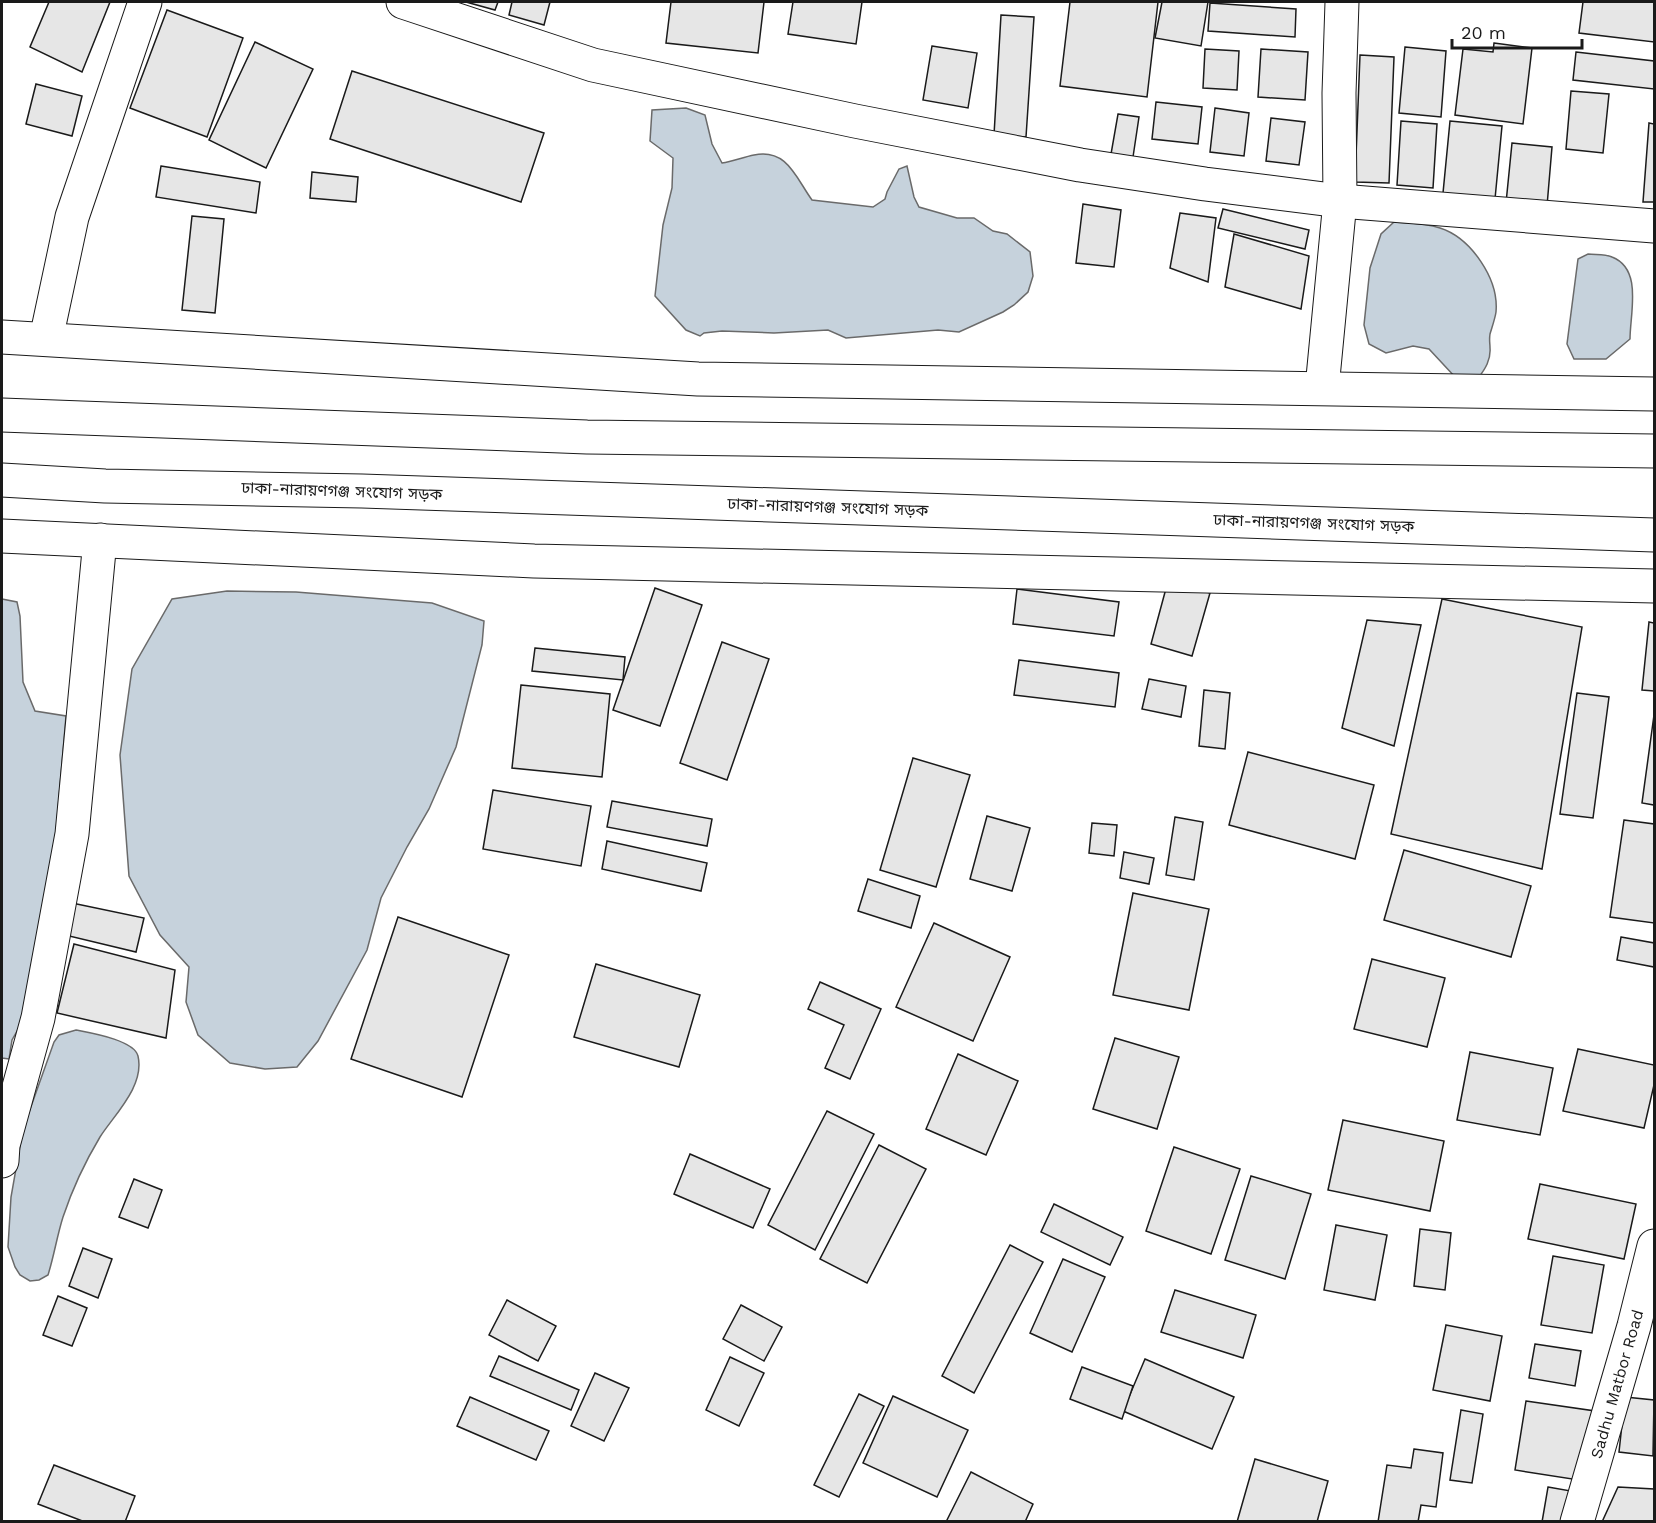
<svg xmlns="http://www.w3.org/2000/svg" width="1656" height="1523" font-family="'Work Sans','Noto Sans Bengali',sans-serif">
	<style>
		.water { fill: #c6d2dc; stroke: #6a6a6a; stroke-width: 1.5 }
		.building { fill: #e6e6e6; stroke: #1a1a1a; stroke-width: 1.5 }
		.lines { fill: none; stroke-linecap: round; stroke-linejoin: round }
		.minor-casing { stroke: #1a1a1a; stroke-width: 35 }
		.tertiary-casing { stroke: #1a1a1a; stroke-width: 35 }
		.primary-casing { stroke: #1a1a1a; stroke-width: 35 }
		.minor { stroke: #fff; stroke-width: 33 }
		.tertiary { stroke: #fff; stroke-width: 33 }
		.primary { stroke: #fff; stroke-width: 33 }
		.labels { text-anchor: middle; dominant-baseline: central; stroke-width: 4.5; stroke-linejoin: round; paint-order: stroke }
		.street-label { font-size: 16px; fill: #1a1a1a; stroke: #fff }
	</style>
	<rect width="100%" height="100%" fill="#fff"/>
	<!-- water -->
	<g class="water">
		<path d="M686,108L705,115L712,144L722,163C733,161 744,157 754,155C787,148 796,178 812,200L873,207L885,199L887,192L899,169L907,166L914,197L919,207L957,218H974L993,231L1007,234L1030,252L1033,276L1028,292L1014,305L1003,312L959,332L938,330L846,338L828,330L774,333L722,331L704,333L700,336L686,330L655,296L663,225L672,188L673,158L650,141L652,110Z"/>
		<path d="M1394,222C1409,223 1425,223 1440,228C1471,238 1499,279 1496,312C1495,319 1492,327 1490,334C1489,340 1490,343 1490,348C1491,360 1485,369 1479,377L1456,378L1429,349L1413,346L1386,353L1369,344L1364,325L1370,268L1381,234Z"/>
		<path d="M1588,254C1596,255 1605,254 1612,257C1643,269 1630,313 1630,339L1606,359H1574L1567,344L1578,259Z"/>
		<path d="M227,591L296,592L432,603L484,621L482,645L456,747L429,809L407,847L381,898L367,950L318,1041L297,1067L265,1069L230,1063L198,1035L186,1002L189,967L160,935L129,876L120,755L132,669L172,599Z"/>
		<path d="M2,599L17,602L20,616L23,682L35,711L66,716L56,833L27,1014L12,1040L9,1059L2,1058Z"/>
		<path d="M76,1030C91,1033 134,1040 138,1056C145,1086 114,1115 100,1137C85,1162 72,1190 63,1217C57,1236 54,1256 48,1275L39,1280L30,1281L20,1275L15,1267L8,1247L11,1197L23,1129L54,1042L59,1035Z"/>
	</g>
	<!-- building -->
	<g class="building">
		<path d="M49,2H110L82,72L30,47Z"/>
		<path d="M466,2H498L495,10Z"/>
		<path d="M512,2H550L544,25L509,15Z"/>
		<path d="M671,2H764L758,53L666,43Z"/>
		<path d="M793,2H862L856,44L788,34Z"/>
		<path d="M1070,2H1158L1147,97L1060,86Z"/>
		<path d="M1162,2H1208L1201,46L1155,38Z"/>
		<path d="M1583,2H1654V42L1579,33Z"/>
		<path d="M1210,3L1296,9L1295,37L1208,31Z"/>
		<path d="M167,10L243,38L207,137L130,108Z"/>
		<path d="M1001,15L1034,17L1026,137L994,135Z"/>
		<path d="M255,42L313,69L266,168L209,140Z"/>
		<path d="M1494,43L1532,48L1523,124L1455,115L1463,49L1493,52Z"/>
		<path d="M932,46L977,53L968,108L923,100Z"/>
		<path d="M1405,47L1446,51L1441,117L1399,113Z"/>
		<path d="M1205,49L1239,51L1237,90L1203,88Z"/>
		<path d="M1261,49L1308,52L1305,100L1258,97Z"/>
		<path d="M1576,52L1654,61V89L1573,80Z"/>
		<path d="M1360,55L1394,57L1389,183L1355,182Z"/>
		<path d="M352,71L544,133L521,202L330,139Z"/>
		<path d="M36,84L82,96L72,136L26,124Z"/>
		<path d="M1571,91L1609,94L1603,153L1566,149Z"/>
		<path d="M1156,102L1202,107L1198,144L1152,139Z"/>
		<path d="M1215,108L1249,113L1244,156L1210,152Z"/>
		<path d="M1118,114L1139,117L1133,157L1111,154Z"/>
		<path d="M1271,118L1305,122L1299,165L1266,161Z"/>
		<path d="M1401,121L1437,124L1433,188L1397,185Z"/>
		<path d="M1450,121L1502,126L1495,199L1443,193Z"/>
		<path d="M1649,123L1654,124V202H1643Z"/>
		<path d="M1512,143L1552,147L1547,206L1506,203Z"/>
		<path d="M161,166L260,182L256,213L156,197Z"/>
		<path d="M312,172L358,177L356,202L310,198Z"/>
		<path d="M1083,204L1121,210L1114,267L1076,263Z"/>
		<path d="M1223,209L1309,230L1305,249L1218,228Z"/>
		<path d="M1180,213L1216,218L1208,282L1170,268Z"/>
		<path d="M192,216L224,219L215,313L182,310Z"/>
		<path d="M1234,234L1309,256L1301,309L1225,287Z"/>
		<path d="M1168,581L1210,593L1192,656L1151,644Z"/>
		<path d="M655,588L702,605L660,726L613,710Z"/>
		<path d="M1017,589L1119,602L1114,636L1013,624Z"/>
		<path d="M1442,599L1582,627L1542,869L1391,834Z"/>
		<path d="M1367,620L1421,625L1394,746L1342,728Z"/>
		<path d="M1649,622L1654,623V691L1642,690Z"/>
		<path d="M722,642L769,659L727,780L680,763Z"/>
		<path d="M535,648L625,657L623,680L532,671Z"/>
		<path d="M1019,660L1119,673L1115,707L1014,695Z"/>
		<path d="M1149,679L1186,686L1181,717L1142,709Z"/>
		<path d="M521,685L610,694L602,777L512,768Z"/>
		<path d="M1204,690L1230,693L1225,749L1199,746Z"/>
		<path d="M1577,693L1609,697L1593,818L1560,814Z"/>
		<path d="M1654,715V805L1642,803Z"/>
		<path d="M1248,752L1374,785L1355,859L1229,825Z"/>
		<path d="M913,758L970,775L936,887L880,870Z"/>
		<path d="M493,790L591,806L581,866L483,849Z"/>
		<path d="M612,801L712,819L707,846L607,827Z"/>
		<path d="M987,816L1030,828L1012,891L970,879Z"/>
		<path d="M1175,817L1203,822L1194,880L1166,875Z"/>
		<path d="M1624,820L1654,824V923L1610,917Z"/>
		<path d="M1092,823L1117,825L1114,856L1089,853Z"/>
		<path d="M607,841L707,863L701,891L602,869Z"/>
		<path d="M1404,850L1531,886L1511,957L1384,920Z"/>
		<path d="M1124,852L1154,858L1149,884L1120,878Z"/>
		<path d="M868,879L920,896L911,928L858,911Z"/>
		<path d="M1133,893L1209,909L1189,1010L1113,995Z"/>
		<path d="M72,903L144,918L136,952L65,935Z"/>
		<path d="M398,917L509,955L462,1097L351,1059Z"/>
		<path d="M934,923L1010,957L973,1041L896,1007Z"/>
		<path d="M1621,937L1654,943V967L1617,960Z"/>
		<path d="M74,944L175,970L166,1038L57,1013Z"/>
		<path d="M1372,959L1445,978L1427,1047L1354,1029Z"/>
		<path d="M596,964L700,995L679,1067L574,1037Z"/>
		<path d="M820,982L881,1009L850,1079L825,1068L844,1025L808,1009Z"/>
		<path d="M1115,1038L1179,1057L1157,1129L1093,1109Z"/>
		<path d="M1578,1049L1654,1065V1085L1644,1128L1563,1111Z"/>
		<path d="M1470,1052L1553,1068L1540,1135L1457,1120Z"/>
		<path d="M958,1054L1018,1081L986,1155L926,1129Z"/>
		<path d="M827,1111L874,1134L815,1250L768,1225Z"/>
		<path d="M1343,1120L1444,1141L1430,1211L1328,1190Z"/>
		<path d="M879,1145L926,1169L867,1283L820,1259Z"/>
		<path d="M1174,1147L1240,1169L1211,1254L1146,1231Z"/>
		<path d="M690,1154L770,1189L753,1228L674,1194Z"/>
		<path d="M1251,1176L1311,1194L1285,1279L1225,1260Z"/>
		<path d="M134,1179L162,1190L148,1228L119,1217Z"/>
		<path d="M1540,1184L1636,1204L1624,1259L1528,1239Z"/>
		<path d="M1054,1204L1123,1237L1110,1265L1041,1232Z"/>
		<path d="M1336,1225L1387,1235L1375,1300L1324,1290Z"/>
		<path d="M1420,1229L1451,1233L1445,1290L1414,1286Z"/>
		<path d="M1010,1245L1043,1262L974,1393L942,1376Z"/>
		<path d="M83,1248L112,1259L98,1298L69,1286Z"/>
		<path d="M1553,1256L1604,1265L1592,1333L1541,1325Z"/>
		<path d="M1063,1259L1105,1277L1072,1352L1030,1333Z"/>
		<path d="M1175,1290L1256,1315L1243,1358L1161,1332Z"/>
		<path d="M58,1296L87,1308L72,1346L43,1335Z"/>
		<path d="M507,1300L556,1326L538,1361L489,1335Z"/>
		<path d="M741,1305L782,1327L764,1361L723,1339Z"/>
		<path d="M1446,1325L1502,1336L1490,1401L1433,1390Z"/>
		<path d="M1535,1344L1581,1351L1575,1386L1529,1378Z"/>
		<path d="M499,1356L579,1390L571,1410L490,1376Z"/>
		<path d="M730,1357L764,1373L739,1426L706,1410Z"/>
		<path d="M1145,1359L1234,1397L1212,1449L1123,1411Z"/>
		<path d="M1082,1367L1133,1386L1122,1419L1070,1399Z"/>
		<path d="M595,1373L629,1388L604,1441L571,1426Z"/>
		<path d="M859,1394L884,1406L839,1497L814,1485Z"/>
		<path d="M893,1396L968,1430L937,1497L863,1463Z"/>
		<path d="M470,1397L549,1431L536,1460L457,1426Z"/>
		<path d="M1625,1397L1654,1400L1653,1456L1619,1452Z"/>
		<path d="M1526,1401L1595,1411L1585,1481L1515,1470Z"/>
		<path d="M1461,1410L1483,1414L1472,1483L1450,1480Z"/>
		<path d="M1414,1449L1443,1453L1436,1507L1421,1505L1418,1522H1378L1387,1465L1411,1468Z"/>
		<path d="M1255,1459L1328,1481L1317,1522H1237Z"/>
		<path d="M54,1465L135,1496L125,1522H85L38,1504Z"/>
		<path d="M971,1472L1033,1504L1025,1522H946Z"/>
		<path d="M1548,1487L1571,1491L1565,1522H1542Z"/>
		<path d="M1618,1487L1654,1489V1522H1602Z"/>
	</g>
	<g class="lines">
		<!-- minor casing -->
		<g class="minor-casing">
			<g id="minor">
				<path d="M403,2L593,65L855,121L1080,165L1205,184L1340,201L1654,226"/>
				<path d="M46,339L72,217L145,2"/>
				<path d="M1322,388L1340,201L1339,93L1342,2"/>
				<path d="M2,1161L3,1145L38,1018L72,834L100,540"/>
				<path d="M1577,1522L1634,1326L1654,1246"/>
			</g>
		</g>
		<!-- tertiary casing -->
		<g class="tertiary-casing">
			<g id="tertiary">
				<path d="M2,337L698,379L1654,394"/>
				<path d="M2,536L534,561L1654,586"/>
			</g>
		</g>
		<!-- primary casing -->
		<g class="primary-casing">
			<g id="primary">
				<path d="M2,415L587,437L1654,451"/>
				<path d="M2,480L105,486L362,491L1654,535"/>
			</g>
		</g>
		<!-- minor -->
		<use href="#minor" class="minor"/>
		<!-- tertiary -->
		<use href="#tertiary" class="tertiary"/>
		<!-- primary -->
		<use href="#primary" class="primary"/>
	</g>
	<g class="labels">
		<!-- street labels -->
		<g class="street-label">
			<text transform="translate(342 491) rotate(2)">ঢাকা-নারায়ণগঞ্জ সংযোগ সড়ক</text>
			<text transform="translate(828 507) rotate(2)">ঢাকা-নারায়ণগঞ্জ সংযোগ সড়ক</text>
			<text transform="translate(1314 523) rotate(2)">ঢাকা-নারায়ণগঞ্জ সংযোগ সড়ক</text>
			<text transform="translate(1617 1384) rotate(-74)">Sadhu Matbor Road</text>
		</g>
	</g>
	<!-- border -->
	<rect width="1656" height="1523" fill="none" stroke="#1a1a1a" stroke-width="6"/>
	<!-- scale -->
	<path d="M1452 39v9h130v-9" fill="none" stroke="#1a1a1a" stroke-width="3"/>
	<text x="1461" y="39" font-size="18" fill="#1a1a1a" stroke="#ffffff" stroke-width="4.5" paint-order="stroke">20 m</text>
</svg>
